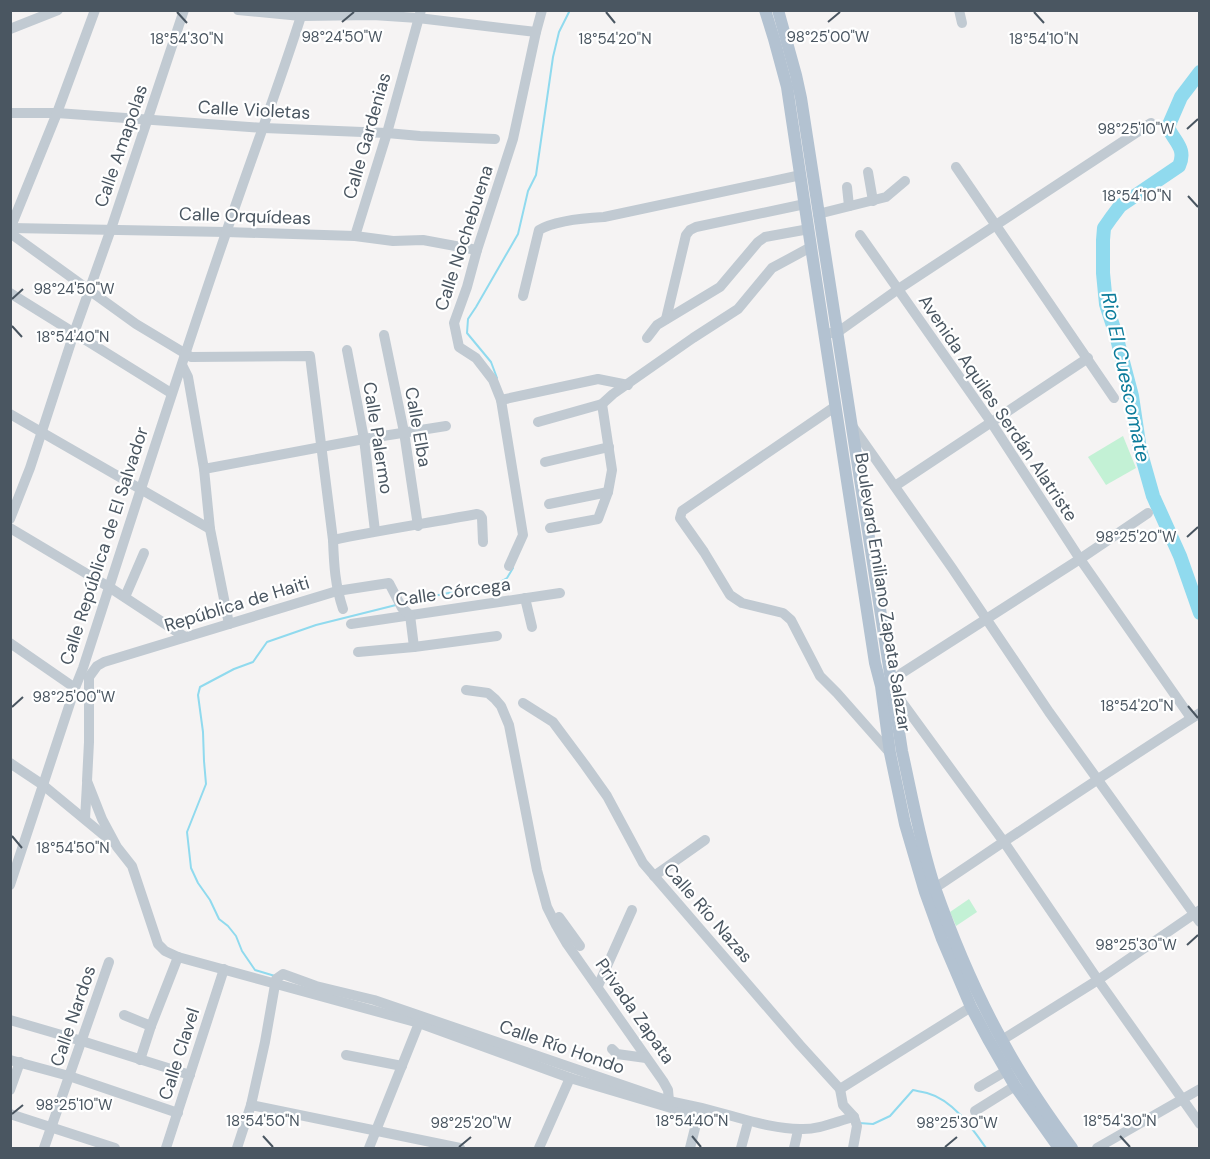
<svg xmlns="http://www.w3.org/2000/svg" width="1210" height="1159" font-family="'DM Sans',sans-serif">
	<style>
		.green { fill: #c3f1d5 }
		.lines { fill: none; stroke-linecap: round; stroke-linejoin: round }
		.stream { stroke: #90daee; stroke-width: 2 }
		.river { stroke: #90daee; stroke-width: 14 }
		.minor { stroke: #c1cad2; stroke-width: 10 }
		.major { stroke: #b3c2d1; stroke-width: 12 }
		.ticks { fill: none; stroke: #4a5661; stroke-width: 2 }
		.labels { text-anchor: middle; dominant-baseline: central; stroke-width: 4.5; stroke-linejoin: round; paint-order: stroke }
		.street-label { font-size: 18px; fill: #4a5661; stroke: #fff }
		.water-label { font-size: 20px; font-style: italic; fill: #0c7c9b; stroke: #fff }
		.ticks-label { font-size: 15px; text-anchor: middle; fill: #4a5661; stroke: #fff; stroke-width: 4.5; stroke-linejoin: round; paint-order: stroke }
	</style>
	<rect width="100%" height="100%" fill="#f5f3f3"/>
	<!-- green -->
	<g class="green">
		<path d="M1123,436L1136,468L1106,485L1088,457Z"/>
		<path d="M969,899L977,912L956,926L950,912Z"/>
	</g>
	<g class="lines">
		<!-- stream -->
		<g class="stream">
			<path d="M497,378L491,362L467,333L468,319L476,307L518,234L528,191L536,175L553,57L559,32L570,10"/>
			<path d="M404,602L498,583L507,578L513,568"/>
			<path d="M275,976L255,970L242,951L236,936L228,926L219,919L210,900L198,883L191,868L187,832L206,784L204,761L203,732L198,695L200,687L234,669L253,662L267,642L316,625L396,605"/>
			<path d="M859,1123L873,1124L890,1116L913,1090C917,1091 922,1092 927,1093C953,1100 972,1128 986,1148"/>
		</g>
		<!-- river -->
		<path class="river" d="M1200,72L1181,97L1168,127C1174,142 1187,148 1179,166L1120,206L1111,218L1104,228L1103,240V273L1106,304L1116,335L1132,396L1140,450L1153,496L1180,556L1200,613"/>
		<!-- minor -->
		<g class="minor">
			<path d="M238,10L301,16L373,15L418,18L536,32"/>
			<path d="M959,10L962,23"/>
			<path d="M10,29L58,10"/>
			<path d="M10,113H57L264,128L387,133L420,136L495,139"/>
			<path d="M956,167L1114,398"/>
			<path d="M868,172L873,201"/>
			<path d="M847,187L849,206"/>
			<path d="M818,214L886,197L905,181"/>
			<path d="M11,228L226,232L355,236L393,241L423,240L477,250"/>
			<path d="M10,229L57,113L95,10"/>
			<path d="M10,233L136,324L191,357L310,356L333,540C334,565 335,585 343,609"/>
			<path d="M860,235L991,422L1080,559L1191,718"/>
			<path d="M355,236L387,133L421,10"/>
			<path d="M10,293L171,393"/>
			<path d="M523,296L539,230C556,220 585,218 604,217L801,175"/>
			<path d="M666,319L686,235L690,230L696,227L805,204"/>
			<path d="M825,334L838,332L897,290L1151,123"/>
			<path d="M384,335L404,432L418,526"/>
			<path d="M647,338L657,325L720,287L758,242L765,237L809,229"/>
			<path d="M347,350L364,439L375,531"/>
			<path d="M182,365L188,377L204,469L210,529L229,624"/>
			<path d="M501,400L598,379L628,385"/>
			<path d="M836,406L682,511L680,518L704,552L730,595L742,603L783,613L791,620L820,676L837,693L890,753"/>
			<path d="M10,414L210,529"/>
			<path d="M538,422L602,404L613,394L693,338L738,309L772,268L811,247"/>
			<path d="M853,427L952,568L1049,712L1200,922"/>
			<path d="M545,462L609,447"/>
			<path d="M204,469L364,439L446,426"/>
			<path d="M895,486L1088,358"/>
			<path d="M549,504L608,492"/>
			<path d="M10,519L30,468L74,333L111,229L184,10"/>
			<path d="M10,528L109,587L185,637"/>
			<path d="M550,528L598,519L608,492L612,470L602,404"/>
			<path d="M333,540C381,530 429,523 477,514L480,515L482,518L483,542"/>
			<path d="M509,566L523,535L501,400L493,380L476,358L459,347L454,323L467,287L477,250L513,139L536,32L542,10"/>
			<path d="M125,597L144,553"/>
			<path d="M525,598L532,627"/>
			<path d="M351,624L560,593"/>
			<path d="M10,643L75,688"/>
			<path d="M414,647L410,615L402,608L389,583L337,591L104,662L97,666L89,677V742L87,781L102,819L117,847L132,866L158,944L165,951L178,957L419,1023L570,1078L698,1116L690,1148"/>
			<path d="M358,652L414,647L497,636"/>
			<path d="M466,690L488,693L495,699L501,706L509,725L537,870L547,907L556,925L567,944L663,1081L668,1090L669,1101"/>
			<path d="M893,690L1004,842L1098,980L1200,1124"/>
			<path d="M893,690L897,678L902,673L1080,559L1148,513"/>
			<path d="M523,703L553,722L585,765L607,796L643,863L800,1045L840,1089L843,1105L854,1117L857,1126L853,1148"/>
			<path d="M10,763L43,785L112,842"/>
			<path d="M85,819L87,784"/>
			<path d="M654,876L705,840"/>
			<path d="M10,885L75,688L83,668C130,523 176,378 226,233C251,159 279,86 303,10"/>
			<path d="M935,888C1023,829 1110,770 1200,713"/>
			<path d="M559,917L580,946"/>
			<path d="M598,986L632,910"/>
			<path d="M124,1015L151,1026"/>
			<path d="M10,1020L82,1041L190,1075"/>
			<path d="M1002,1040L1098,980L1200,910"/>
			<path d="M612,1049L617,1054L646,1058"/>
			<path d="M346,1055L402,1066"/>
			<path d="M10,1060L69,1076L178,1113"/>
			<path d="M140,1060L151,1026L178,957"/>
			<path d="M979,1087L1006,1071"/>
			<path d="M840,1089L971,1007"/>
			<path d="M10,1090L20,1062"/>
			<path d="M251,1105L460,1148"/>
			<path d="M975,1111L1015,1086"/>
			<path d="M10,1114L115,1148"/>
			<path d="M44,1148L109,962"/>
			<path d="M166,1148L224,969"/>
			<path d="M237,1148L251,1105L265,1042L276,979L283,974L316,986L374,1000L669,1101C690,1105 711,1110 732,1116C754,1122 777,1129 800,1129C819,1130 837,1121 854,1117"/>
			<path d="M369,1148L419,1023"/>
			<path d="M539,1148L570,1078"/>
			<path d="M741,1148L747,1126"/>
			<path d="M794,1148L797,1135"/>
			<path d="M1097,1148L1200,1089"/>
		</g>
		<!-- major -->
		<g class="major">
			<path d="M765,10L774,39L787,87L811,247L875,663L881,686L890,753L905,824L925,892L942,939L971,1007L988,1039L1015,1086L1059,1148"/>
			<path d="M778,10L796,75L801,98L902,751C912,796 920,843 935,888C953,939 976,994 1003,1042C1023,1079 1047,1114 1072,1148"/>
		</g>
	</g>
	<!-- ticks -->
	<path class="ticks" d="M177,12L187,23M606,12L615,23M1034,12L1044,23M342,22L354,12M828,22L840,12M1187,129L1198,119M1188,196L1198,207M12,299L23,289M12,326L22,337M1187,537L1198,527M1188,706L1198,718M12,707L23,697M12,836L22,848M1187,945L1198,935M12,1114L23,1105M263,1136L273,1147M692,1136L701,1147M1120,1136L1130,1147M459,1147L471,1137M945,1147L957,1137"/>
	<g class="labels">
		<!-- street labels -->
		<g class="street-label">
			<text transform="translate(254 110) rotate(3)">Calle Violetas</text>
			<text transform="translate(367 136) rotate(-74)">Calle Gardenias</text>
			<text transform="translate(121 146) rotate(-71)">Calle Amapolas</text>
			<text transform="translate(245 216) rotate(2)">Calle Orquídeas</text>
			<text transform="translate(464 238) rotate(-72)">Calle Nochebuena</text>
			<text transform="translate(998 408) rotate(56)">Avenida Aquiles Serdán Alatriste</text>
			<text transform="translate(418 427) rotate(80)">Calle Elba</text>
			<text transform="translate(378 438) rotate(81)">Calle Palermo</text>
			<text transform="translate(104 546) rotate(-72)">Calle República de El Salvador</text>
			<text transform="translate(453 592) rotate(-8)">Calle Córcega</text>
			<text transform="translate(883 592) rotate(81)">Boulevard Emiliano Zapata Salazar</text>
			<text transform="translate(237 604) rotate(-17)">República de Haiti</text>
			<text transform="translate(708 913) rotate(49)">Calle Río Nazas</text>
			<text transform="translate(635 1011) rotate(55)">Privada Zapata</text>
			<text transform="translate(73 1016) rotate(-71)">Calle Nardos</text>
			<text transform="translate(562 1047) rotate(19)">Calle Río Hondo</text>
			<text transform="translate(179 1054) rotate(-72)">Calle Clavel</text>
		</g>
		<!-- water labels -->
		<g class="water-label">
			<text transform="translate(1126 377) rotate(78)">Rio El Cuescomate</text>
		</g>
	</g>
	<g class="ticks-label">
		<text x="342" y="42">98°24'50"W</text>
		<text x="828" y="42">98°25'00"W</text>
		<text x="187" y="44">18°54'30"N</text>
		<text x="615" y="44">18°54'20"N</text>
		<text x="1044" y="44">18°54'10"N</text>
		<text x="1136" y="134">98°25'10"W</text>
		<text x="1137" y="201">18°54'10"N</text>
		<text x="74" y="294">98°24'50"W</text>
		<text x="73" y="342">18°54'40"N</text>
		<text x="1136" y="542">98°25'20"W</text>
		<text x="74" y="702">98°25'00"W</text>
		<text x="1137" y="711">18°54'20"N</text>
		<text x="73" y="853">18°54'50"N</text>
		<text x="1136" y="950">98°25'30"W</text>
		<text x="74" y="1110">98°25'10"W</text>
		<text x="263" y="1126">18°54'50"N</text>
		<text x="692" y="1126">18°54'40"N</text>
		<text x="1120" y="1126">18°54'30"N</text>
		<text x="471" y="1128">98°25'20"W</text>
		<text x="957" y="1128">98°25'30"W</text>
	</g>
	<!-- border -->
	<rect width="1210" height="1159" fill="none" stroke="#4a5661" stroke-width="24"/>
</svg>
